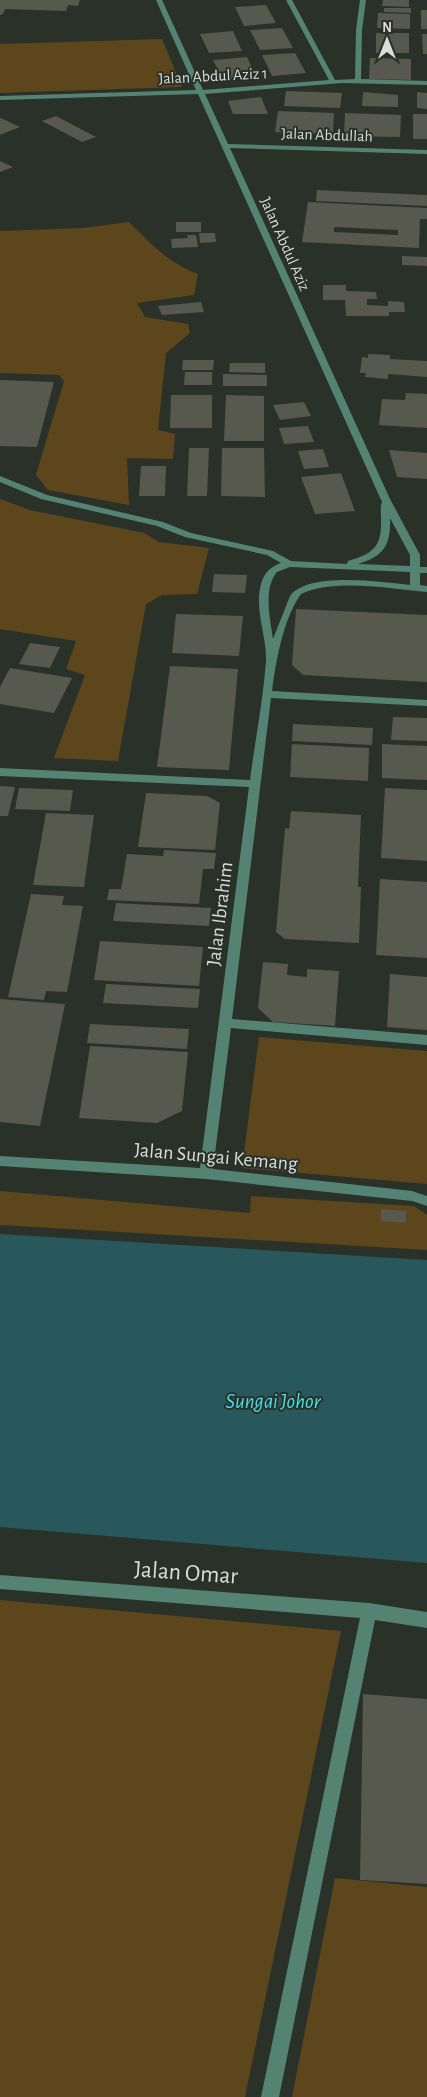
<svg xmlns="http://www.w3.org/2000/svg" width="427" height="2097" font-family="'Alegreya Sans',sans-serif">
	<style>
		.green { fill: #5d461c }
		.water { fill: #28585b }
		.building { fill: #57584e; fill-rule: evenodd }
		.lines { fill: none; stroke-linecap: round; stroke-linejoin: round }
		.minor { fill: #548373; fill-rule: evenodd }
		.labels { text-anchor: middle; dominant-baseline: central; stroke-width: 4; stroke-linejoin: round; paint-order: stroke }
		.far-street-label { font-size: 16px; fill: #daded9; stroke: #2a3129 }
		.street-label { font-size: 20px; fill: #daded9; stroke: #2a3129 }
		.water-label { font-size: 21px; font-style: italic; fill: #43e2ea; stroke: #2a3129 }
		.near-street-label { font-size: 24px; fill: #daded9; stroke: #2a3129 }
	</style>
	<rect width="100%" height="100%" fill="#2a3129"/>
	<!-- green -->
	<g class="green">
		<path d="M162,39L182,87L0,93V44Z"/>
		<path d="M129,222C152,245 167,262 198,274L194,295L137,303L145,317L188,324L190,333L166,353L158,430L175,434L173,459L127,458L129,505L48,490L36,475L64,381L59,375L0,373V231L83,228Z"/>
		<path d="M0,499L30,510L144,533L159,542L209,548L197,594L162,595L146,604L118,761L54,758L85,675L66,669L76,641L0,629Z"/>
		<path d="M259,1037L427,1051V1184L242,1168Z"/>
		<path d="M0,1191L250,1213L251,1196L414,1206L427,1215V1250L0,1225Z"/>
		<path d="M0,1600L341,1631L245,2097H0Z"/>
		<path d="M335,1878L427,1887V2097H292Z"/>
	</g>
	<!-- water -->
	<path class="water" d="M0,1234L427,1260V1563L0,1527Z"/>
	<!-- building -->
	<g class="building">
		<path d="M0,0H80L78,6L68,5L66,11L5,9L3,14L0,15Z"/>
		<path d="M383,0H409V7L382,6Z"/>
		<path d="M266,5L276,23L244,26L235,7Z"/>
		<path d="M384,8H411V13L384,12Z"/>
		<rect x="421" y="10" width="6" height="19"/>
		<path d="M378,13L410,14V29L377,28Z"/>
		<path d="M282,28L293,48L260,50L250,30Z"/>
		<path d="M233,31L242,51L209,53L200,34Z"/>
		<rect x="376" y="33" width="33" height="20"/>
		<path d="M422,34H427V54H423Z"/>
		<path d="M295,53L306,73L272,76L262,55Z"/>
		<path d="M247,57L257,78L223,80L213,60Z"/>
		<path d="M370,58L411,59V80L369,79Z"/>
		<path d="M286,91L342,93L340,108L284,106Z"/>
		<path d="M363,92L398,95V107L362,106Z"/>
		<path d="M417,92L427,93V109L417,108Z"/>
		<path d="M261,97L268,114H233L228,101Z"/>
		<path d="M278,111L334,113L333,134L275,132Z"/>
		<path d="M345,113L401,115L400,137L344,136Z"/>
		<rect x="413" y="114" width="14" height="25"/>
		<path d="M56,116L96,137L82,142L42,121Z"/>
		<path d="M0,119L1,118L20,127L0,135Z"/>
		<path d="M0,161L13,167L0,172Z"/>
		<path d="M317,190L427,195V206L316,201Z"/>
		<path d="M308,202L427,208V219H420L419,248L302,242ZM334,227L398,230V235L334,232Z"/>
		<rect x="176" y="222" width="25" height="10"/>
		<path d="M199,233H215L216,242L200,243Z"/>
		<path d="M187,235H196L198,247L172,248L171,239L188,238Z"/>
		<path d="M402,256L427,257V266L402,265Z"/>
		<path d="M323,285H346V291L376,292L377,299H367V305L388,306V301L404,302L405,312H389V316H346L345,300H323Z"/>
		<path d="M201,302L204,312L162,315L158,306Z"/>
		<path d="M368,354L390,355V359L427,361V377L388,374V379L365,377L366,373H360L362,357L368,358Z"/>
		<path d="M183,360H214L213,370H182Z"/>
		<path d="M230,363H265V373L229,372Z"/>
		<path d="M185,372H212V385H184Z"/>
		<path d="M223,374L267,375V386H223Z"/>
		<path d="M0,380L54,382L37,447L0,446Z"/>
		<path d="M406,393L427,394V428L379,425L382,399L405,400Z"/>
		<path d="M171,395H212V428H170Z"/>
		<path d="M226,395L264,396V441H224Z"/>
		<path d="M304,402L311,416L280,420L273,405Z"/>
		<path d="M308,426L314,442L284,444L279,428Z"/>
		<path d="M189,448H209L207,496H187Z"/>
		<path d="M222,448H264L265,497L221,496Z"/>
		<path d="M323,449L329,467L304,469L298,451Z"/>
		<path d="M389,450L427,453V479L397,477Z"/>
		<path d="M141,466H166L165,496H139Z"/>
		<path d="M341,473L355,511L315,514L301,477Z"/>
		<path d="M214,574L247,575L245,593L212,592Z"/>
		<path d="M296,609L427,615V682L303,675L292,665Z"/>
		<path d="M176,614L243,616L239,656L172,653Z"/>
		<path d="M30,643L60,647L50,668L19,664Z"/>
		<path d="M170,666L238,669L229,770L157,767Z"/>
		<path d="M10,668L72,678L54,713L0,704V687Z"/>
		<path d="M393,717L427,718V741L391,740Z"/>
		<path d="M293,724L373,728L372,745L292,741Z"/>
		<path d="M292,744L369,748L368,781L290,777Z"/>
		<path d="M382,744L427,746V780L382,778Z"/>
		<path d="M0,786L15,787L8,816H0Z"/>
		<path d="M19,788L73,790L70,811L15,809Z"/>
		<path d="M385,788L427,790V861L381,858Z"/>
		<path d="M146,793L207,796L220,803L215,850L138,847Z"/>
		<path d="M291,811L361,815L358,887H361L359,943L285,939L276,932L285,828L289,829Z"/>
		<path d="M46,813L94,815L84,887L33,885Z"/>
		<path d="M164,850L216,853L214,869H203L199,904L107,900L109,889H121L127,854L163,856Z"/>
		<path d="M380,879L427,882V958L376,955Z"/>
		<path d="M31,894L64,896L62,905L83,906L67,992L46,991L44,1000L8,997Z"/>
		<path d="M116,903L211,908L209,926L113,921Z"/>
		<path d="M100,941L203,947L199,986L94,980Z"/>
		<path d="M263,962L288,964L287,975L307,977V969L339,971L335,1026L273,1022L258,1008Z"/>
		<path d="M390,974L427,977V1030L387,1027Z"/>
		<path d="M106,984L200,989L198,1008L103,1003Z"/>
		<path d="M0,999L65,1004L40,1126L0,1122Z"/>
		<path d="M90,1024L189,1029L187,1049L87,1043Z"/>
		<path d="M90,1046L188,1052L182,1111L157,1123L79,1118Z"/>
		<path d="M381,1209L406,1211V1223L381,1221Z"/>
		<path d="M363,1694L427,1699V1884L360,1880Z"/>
	</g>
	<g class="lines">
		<!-- minor -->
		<g class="minor">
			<path d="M156,0H162L203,90L329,80L286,0H292L335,80L355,79L356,30L360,0H366L362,30L361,79L427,81V85L342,83L205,94L228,144L427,150V154L230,148L390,499L420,555V567H427V573H420V585L427,586V592C391,589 335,578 301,594C283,619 276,661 272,691L427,700V706L271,698L232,1019L427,1035V1045L231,1028L213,1169L412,1191L427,1196V1206L412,1201L206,1179L0,1166V1156L200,1168L249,787L0,776V768L250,780C255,741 263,701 266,661C267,636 254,610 261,584C264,573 270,567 281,563L267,555L185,537L157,526L41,499L0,482V476L47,495L163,522L191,533L273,551L291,561L347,564L348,561C375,553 382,546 381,517C381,512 380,507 382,502L198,94L0,100V96L196,90ZM390,518L410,555V566L358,564C384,556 391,545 390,518ZM290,567L410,572V585C382,582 308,571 290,596L273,639C270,618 263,589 277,572Z"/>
			<path d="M0,1575L369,1603L427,1612V1628L375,1620L279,2097H261L360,1618L0,1589Z"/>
		</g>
	</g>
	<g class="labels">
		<!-- far-street labels -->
		<g class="far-street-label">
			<text transform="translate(213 76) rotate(-3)">Jalan Abdul Aziz 1</text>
			<text transform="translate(327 135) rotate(2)">Jalan Abdullah</text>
			<text transform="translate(285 244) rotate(66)">Jalan Abdul Aziz</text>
		</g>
		<!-- street labels -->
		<g class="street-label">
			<text transform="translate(220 914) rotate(-83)">Jalan Ibrahim</text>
			<text transform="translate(216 1157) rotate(5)">Jalan Sungai Kemang</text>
		</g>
		<!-- water labels -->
		<g class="water-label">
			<text x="273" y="1401">Sungai Johor</text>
		</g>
		<!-- near-street labels -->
		<g class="near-street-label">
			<text transform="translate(186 1573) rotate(4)">Jalan Omar</text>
		</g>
	</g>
	<!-- north arrow -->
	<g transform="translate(387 40)" stroke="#2a3129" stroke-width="4" paint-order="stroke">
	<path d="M0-4L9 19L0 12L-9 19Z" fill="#daded9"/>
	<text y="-8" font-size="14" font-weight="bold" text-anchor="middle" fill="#daded9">N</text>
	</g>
</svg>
